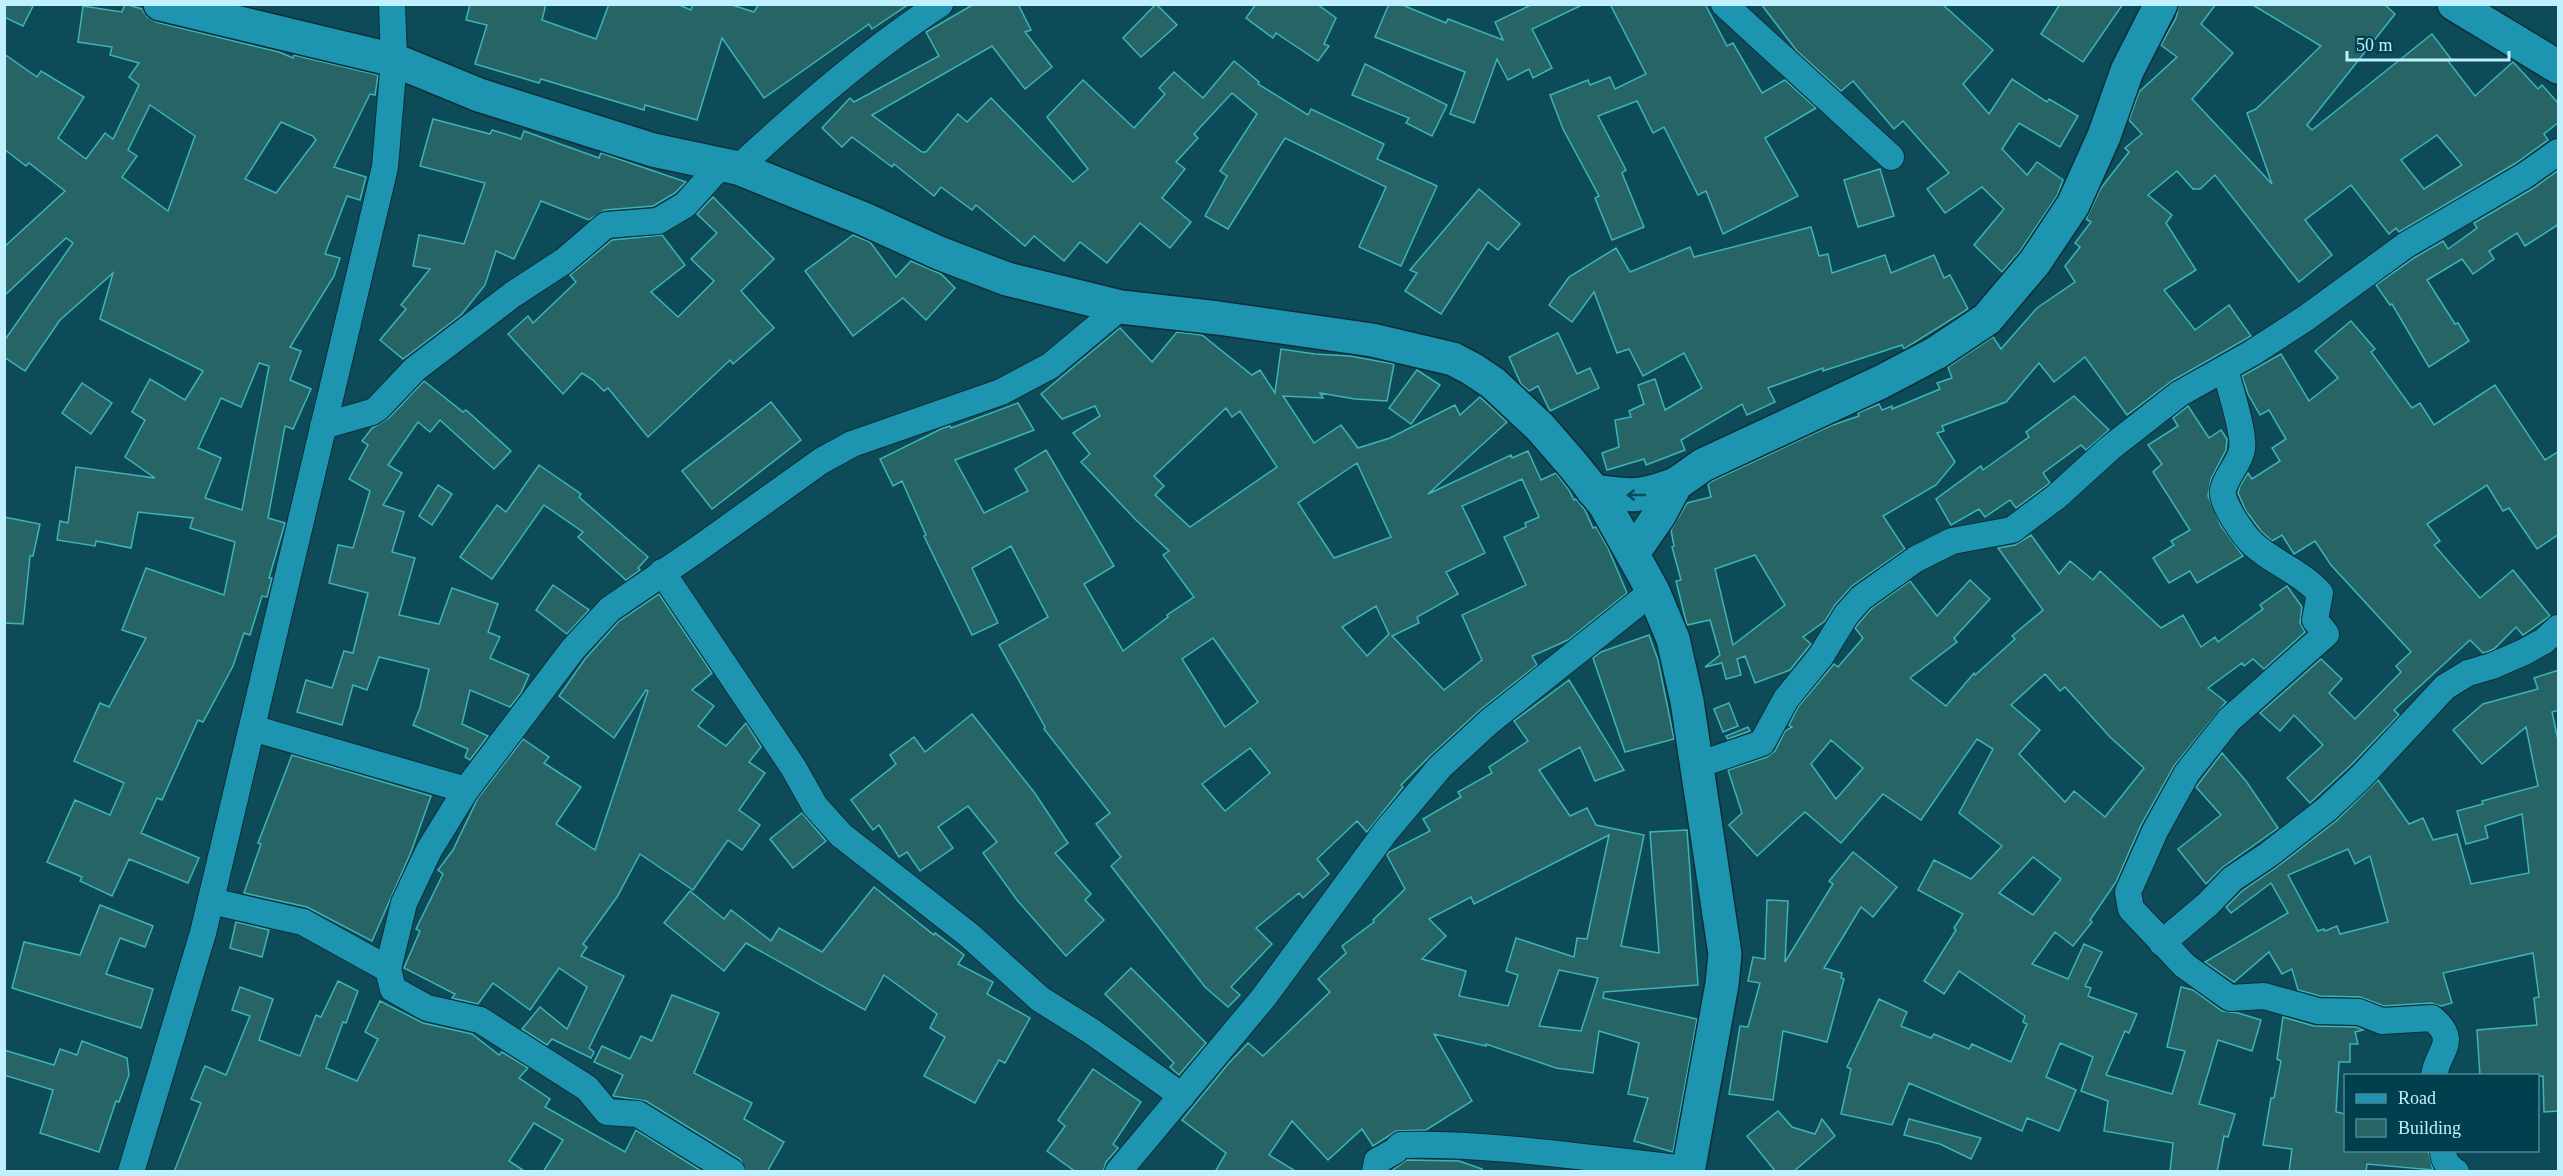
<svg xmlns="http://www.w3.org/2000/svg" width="2563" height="1176" font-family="'Times New Roman',serif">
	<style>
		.building { fill: #266466; stroke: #3bb5b9; stroke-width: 1.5; fill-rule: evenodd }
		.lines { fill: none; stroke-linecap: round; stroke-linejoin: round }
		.street-casing { stroke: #0c2e37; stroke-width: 28 }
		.secondary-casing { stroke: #0c2e37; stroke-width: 36 }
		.street { stroke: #1e95b0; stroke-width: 26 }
		.secondary { stroke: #1e95b0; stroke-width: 33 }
		.oneway { stroke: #044d5d }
	</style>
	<rect width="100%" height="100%" fill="#0e4b59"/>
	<!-- building -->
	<g class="building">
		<path d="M4,4H34L23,26L4,17Z"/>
		<path d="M125,4L142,9L147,17L156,22L279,52L293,58L294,55L378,75L375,95L370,94L334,167L366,177L360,200L347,196L325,254L340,258L334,276L290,347L301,351L290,380L311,389L293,429L285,426L268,518L285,523L269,578H272L267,597L262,596L250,635L244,633L233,666L203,722L198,720L162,800L157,798L141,833L199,858L188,883L129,859L112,896L80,881L82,877L47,862L75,800L110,815L124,783L74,761L100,703L109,707L146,638L122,630L146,568L224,595L235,542L190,528L193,518L138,512L131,548L96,541L95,546L57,540L60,521L68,523L76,467L155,478L125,457L145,420L132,412L150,379L185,400L203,371L100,319L113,273L60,320L25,371L4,357V341L73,243L66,238L4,296V247L65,191L29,163L26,166L4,149V54L37,77L41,71L84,97L58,138L86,159L105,133L113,139L139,85L129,77L139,63L110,55L112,47L78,42L83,6L122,12ZM150,105L195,136L168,211L122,177L137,156L128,150ZM281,122L313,136L316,140L276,193L245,179ZM259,363L269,366L242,510L205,498L221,458L198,448L221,398L241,407Z"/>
		<path d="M470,4H546L542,20L596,39L609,4H677L691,10L693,4H729L754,12L759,4H909L872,29L869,24L764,98L722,38L697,120L645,105L644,110L541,79L539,83L475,64L487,25L466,20Z"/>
		<path d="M974,4H1018L1031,30L1025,32L1052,67L1025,89L992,46L872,115L922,152H926L958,114L967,122L991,98L1073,182L1088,169L1047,117L1083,80L1134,128L1165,94L1159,88L1174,72L1203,98L1234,61L1259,82L1258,84L1308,115L1311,109L1384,144L1377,159L1437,186L1401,266L1359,247L1386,187L1285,138L1228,229L1205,216L1227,176L1220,171L1257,114L1232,93L1194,134L1198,138L1176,162L1185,169L1162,198L1191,222L1170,248L1140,223L1107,263L1080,242L1064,261L1034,236L1025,246L976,205L972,210L941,187L934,196L894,164L892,167L852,137L842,147L822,128L850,98L854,102L939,56L926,32Z"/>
		<path d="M1156,4L1177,25L1141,57L1123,38Z"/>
		<path d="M1256,4H1317L1336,18L1324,44L1329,46L1318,61L1276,33L1273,38L1246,18Z"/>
		<path d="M1389,4H1400L1446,23L1448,19L1503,40L1495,22L1533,4H1584L1532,29L1552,68L1533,78L1529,69L1508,80L1497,59L1474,123L1450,114L1465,72L1375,37Z"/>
		<path d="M1610,4H1705L1727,46L1733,43L1762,93L1785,80L1816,108L1765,138L1798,196L1723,234L1706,191L1698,195L1664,127L1653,133L1637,101L1598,116L1626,170L1622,173L1644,227L1612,240L1595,198L1599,196L1563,129L1550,95L1588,80L1590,85L1610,77L1615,89L1646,74Z"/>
		<path d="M1761,4H1942L1993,50L1963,84L1989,114L2012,79L2047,102L2049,99L2078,116L2060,147L2019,123L2002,149L2027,175L2037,162L2063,180L2057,196L2020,251L2002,272L1974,245L2004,209L1982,187L1945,213L1927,189L1949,173L1903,121L1894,129L1853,81L1841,91L1797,51Z"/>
		<path d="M2060,4H2123L2083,62L2041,34Z"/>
		<path d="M2179,4H2216L2201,24L2233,53L2192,99L2272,184L2247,113L2256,109L2321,46L2251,4H2384L2395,14L2307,125L2312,130L2432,34L2451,59L2448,61L2475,96L2513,62L2538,89L2542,85L2559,104V122L2544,134L2548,140L2516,163L2399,232L2396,228L2389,234L2351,185L2305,220L2332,255L2299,282L2215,175L2200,189H2193L2177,171L2148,195L2172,215L2166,223L2196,270L2164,290L2195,330L2229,305L2251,336L2172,381L2127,415L2085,357L2054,382L2039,363L2006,402L1942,426L1944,431L1937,433L1955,462L1936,485L1883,516L1905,549L1852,586L1835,605L1825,621L1803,637L1811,644L1790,670L1755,683L1745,656L1737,659L1741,675L1726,679L1722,663L1705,667L1720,655L1710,620L1687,625L1676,581L1681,580L1672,547L1674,546L1671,530L1687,503L1711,497L1708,484L1712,481L1830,426L1859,416L1858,413L1879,404L1882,410L1892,406V409L1940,389L1937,383L1952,378L1948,367L1993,337L2001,349L2037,308L2075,282L2065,266L2080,247L2075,243L2091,222L2086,219L2101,188L2129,152L2125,148L2142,134L2129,120L2139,92L2177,57L2161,45L2176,18ZM2437,135L2462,165L2424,189L2401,160ZM1755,555L1785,605L1733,645L1715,569Z"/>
		<path d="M1365,64L1447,105L1432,136L1406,123L1409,118L1352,95Z"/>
		<path d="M433,119L490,134L492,130L521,139L524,131L599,158L601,153L686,182L675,193L653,206L605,210L589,220L541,201L514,259L496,251L485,285L461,315L403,359L380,340L406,309L401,305L430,269L413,266L419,235L464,244L485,183L420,166Z"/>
		<path d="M1880,169L1894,216L1858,227L1844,180Z"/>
		<path d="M2559,170V224L2525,246L2517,233L2489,251L2494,259L2473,274L2462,259L2427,280L2455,324L2458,323L2469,341L2429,367L2392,304L2390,305L2376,285L2414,258L2443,241L2448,249L2477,228L2474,223L2532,189Z"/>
		<path d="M1479,189L1520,224L1498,250L1488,242L1441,314L1405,291L1417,273L1410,270Z"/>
		<path d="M713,197L774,259L741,291L774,328L733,364L730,360L648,437L608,388L604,391L593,380L582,373L563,394L508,334L528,316L533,323L576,282L570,275L612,240L662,235L685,265L651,292L678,317L714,281L691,259L717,233L697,214Z"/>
		<path d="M1811,227L1819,256L1828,254L1832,273L1885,255L1891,273L1934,255L1944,278L1950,275L1968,309L1904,349L1902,345L1823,371V368L1768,388L1775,402L1747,415L1742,404L1681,440L1685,450L1646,465L1644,459L1607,470L1602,453L1619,447L1615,420L1631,417L1629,411L1644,404L1638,385L1655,379L1665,410L1702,388L1684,353L1643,376L1629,349L1617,353L1594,292L1572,322L1549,305L1569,277L1616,248L1630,272L1690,247L1694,257Z"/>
		<path d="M853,235L870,242L896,277L911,261L941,274L955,288L926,320L903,298L853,336L805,271Z"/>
		<path d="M2351,321L2375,349L2371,352L2412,408L2420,403L2434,425L2495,385L2545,460L2559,451V534L2537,549L2509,508L2503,511L2487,485L2427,524L2440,541L2434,545L2480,598L2513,570L2550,616L2523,635L2516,627L2494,649L2487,652L2483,653L2470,640L2394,710L2399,715L2351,765L2310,803L2287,778L2323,745L2294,715L2280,731L2260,713L2321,659L2342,679L2329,693L2355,719L2401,672L2396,666L2411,652L2331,565L2315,541L2294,554L2282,535L2272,541L2261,531L2246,511L2238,493L2240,486L2248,473L2252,479L2280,461L2272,448L2286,439L2269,410L2260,415L2248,394L2242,376L2281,354L2309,401L2338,378L2315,351Z"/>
		<path d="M1120,328L1152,362L1177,332L1202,335L1252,375L1260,370L1275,393L1281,349L1315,354L1350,356L1394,364L1387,401L1355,399L1320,393L1323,398L1283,396L1314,443L1341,425L1358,448L1390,438L1455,405L1460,415L1480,397L1507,422L1428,494L1511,455L1512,458L1528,451L1541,480L1556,473L1569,490L1574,500L1576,499L1585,510L1593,528L1596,527L1608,548L1627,593L1568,640L1532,656L1537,665L1480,710L1430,756L1401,785L1403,787L1367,832L1357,821L1317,859L1329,874L1303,898L1299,893L1256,928L1272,944L1231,987L1240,995L1228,1007L1205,987L1111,866L1121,857L1096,824L1110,813L1044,729L1045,727L999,645L1048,617L1011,546L972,568L998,623L972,635L924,536L926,535L902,481L893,486L880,459L943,428L950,426L951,428L1018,403L1034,430L955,460L984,513L1028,491L1015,469L1046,450L1114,566L1084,584L1123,651L1168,617L1167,615L1194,597L1163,555L1169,551L1136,520L1081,462L1090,454L1073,433L1100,416L1095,406L1062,419L1041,394ZM1226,408L1232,417L1240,411L1277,467L1190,527L1155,495L1164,486L1154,476ZM1357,463L1391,537L1334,558L1298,503ZM1522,479L1539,517L1525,523L1526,527L1504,537L1526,585L1462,615L1482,660L1444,690L1392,636L1419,623L1417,617L1458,594L1446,572L1485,553L1462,506ZM1376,606L1389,634L1367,656L1342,627ZM1213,638L1258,702L1225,727L1182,659ZM1250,748L1270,773L1225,811L1202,784Z"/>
		<path d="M1558,333L1577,374L1590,368L1599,388L1550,411L1538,386L1529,391L1521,384L1509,357Z"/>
		<path d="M1417,370L1440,385L1411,424L1389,408Z"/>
		<path d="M424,381L463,412L466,410L511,451L494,469L440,420L430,432L418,422L388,465L402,473L383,505L404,512L392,552L415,558L399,615L439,624L452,588L498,604L488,632L500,637L490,658L529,675L521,693L510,707L470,690L462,724L488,736L470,760L465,757L468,749L413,725L420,708L429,669L379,657L367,690L353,685L342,725L297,712L306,680L332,688L344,651L353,653L368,593L329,583L338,545L353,548L370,491L349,479L368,445L362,441L372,428L389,418Z"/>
		<path d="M82,383L112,403L91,434L62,413Z"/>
		<path d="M2074,396L2109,430L2086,450L2081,445L2043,473L2050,483L2016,508L2010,500L1985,517L1979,509L1951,525L1936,499L1981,466L1983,470L2029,437L2026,432Z"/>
		<path d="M771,402L801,440L712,509L682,471Z"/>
		<path d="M2188,406L2209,438L2221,430L2227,439L2226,450L2211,479L2208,496L2221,526L2243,556L2197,583L2190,571L2169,583L2153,558L2174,545L2171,541L2190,530L2153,472L2162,464L2148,445L2178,426L2173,418Z"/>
		<path d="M539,465L581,494L579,497L648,557L638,568L640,570L626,580L578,537L583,532L544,505L492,579L460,557L497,505L506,512Z"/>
		<path d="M438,485L452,494L432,525L419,516Z"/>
		<path d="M4,517L40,524L33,556H30L23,624L4,623Z"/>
		<path d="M2031,535L2059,574L2070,561L2093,580L2100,571L2161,628L2183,615L2201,647L2215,637L2218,642L2263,609L2260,605L2287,586L2302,607L2300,623L2305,632L2264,669L2253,659L2244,666L2242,663L2208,688L2226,702L2174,766L2141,825L2116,882L2090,920L2092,922L2073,946L2055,932L2032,964L2068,979L2084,944L2102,952L2085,986L2091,988L2088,996L2137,1014L2129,1033L2125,1031L2106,1075L2172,1094L2185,1051L2167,1047L2181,987L2193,990L2222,1011L2238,1013L2261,1020L2252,1051L2218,1040L2199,1104L2235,1114L2228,1137L2224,1136L2217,1172H2170L2173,1143L2104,1131L2108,1101L2081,1091L2093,1057L2060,1043L2046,1077L2076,1090L2059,1131L2027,1118L2022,1131L1909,1083L1892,1125L1841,1114L1851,1069L1847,1067L1879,999L1907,1012L1901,1026L1931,1038L1934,1034L1969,1049L1972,1044L2011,1062L2027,1024L2023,1022L2025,1016L1959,971L1944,994L1924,981L1956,930L1954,928L1963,914L1918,890L1934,860L1971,879L2002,846L1959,813L1993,749L1977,739L1921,820L1883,794L1841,843L1805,812L1757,856L1729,825L1742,813L1728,770L1767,757L1775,751L1785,731L1792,727L1789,725L1798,707L1834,664L1838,667L1863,638L1855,628L1858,624L1871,609L1910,581L1937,616L1970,580L1990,599L1954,638L1957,642L1910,678L1946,706L1974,673L1975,675L2015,639L2012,636L2043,610L1998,548L2015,545ZM2045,674L2060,691L2065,687L2110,737L2144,768L2105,817L2074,791L2065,802L2019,754L2040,730L2011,705ZM1831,740L1863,768L1836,799L1811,764ZM2033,857L2061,879L2033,915L1999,893Z"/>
		<path d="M553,585L589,610L567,634L536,610Z"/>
		<path d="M659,594L712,673L692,690L714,706L698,726L726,746L746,723L761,747L749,762L765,773L739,810L760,825L742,850L728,840L693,890L640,854L617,897L583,944L587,947L581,956L624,976L589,1048L594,1052L591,1058L552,1039L547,1045L522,1029L540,1007L567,1029L587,987L559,968L530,1010L493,983L478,1004L452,998L455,994L404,968L420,931L416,929L443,874L438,870L453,850L478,798L523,739L549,757L544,763L581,787L556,824L595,850L648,691L646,690L614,738L559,696L585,659L618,622Z"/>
		<path d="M1649,635L1658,660L1674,739L1625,752L1593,658L1601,652Z"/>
		<path d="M2559,670V710L2552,712L2559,745V1111L2544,1112L2543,1076H2480L2477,1030L2537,1025L2534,998L2539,997L2533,953L2443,973L2452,1003L2441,1006L2431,1003L2384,1006L2360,997L2320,996L2298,990L2292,969L2282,974L2269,952L2234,982L2205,962L2288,913L2271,883L2231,913L2226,907L2242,891L2277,867L2336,821L2378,780L2409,824L2423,818L2433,840L2457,834L2471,884L2529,873L2522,814L2485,826L2488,838L2466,844L2457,811L2483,804L2482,801L2538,786L2526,727L2482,764L2453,730L2483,704L2538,689L2534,678ZM2348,849L2355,864L2370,856L2388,922L2340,934L2337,926L2325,931L2324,929L2318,931L2288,875Z"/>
		<path d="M1569,680L1624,770L1595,781L1580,747L1539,770L1570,816L1587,808L1596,825L1644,835L1621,946L1659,953L1650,832L1687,830L1698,985L1604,992L1603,998L1697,1019L1673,1152L1634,1141L1648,1098L1628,1094L1639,1043L1599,1031L1593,1073L1556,1068L1486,1044V1046L1434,1034L1472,1101L1426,1130L1396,1131L1373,1146L1362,1129L1328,1160L1292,1121L1269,1155L1297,1172H1215L1226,1153L1182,1120L1228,1064L1248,1043L1263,1056L1330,992L1318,979L1346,953L1342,946L1374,922L1373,920L1405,889L1387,855L1389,852L1430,831L1423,819L1461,797L1458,792L1492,773L1489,767L1528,741L1514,721ZM1609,835L1587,939L1577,938L1574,957L1516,938L1506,971L1518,975L1508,1006L1459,996L1466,971L1422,959L1446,936L1429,919L1471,897L1474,904ZM1559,970L1598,978L1581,1031L1539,1026Z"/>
		<path d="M1729,703L1738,726L1723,732L1714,709Z"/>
		<path d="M972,714L1034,792L1068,843L1055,853L1091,894L1085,900L1104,920L1066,956L1017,900L983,853L997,842L968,806L938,827L953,848L920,871L907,852L899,857L879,825L873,830L851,800L896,764L890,755L914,737L925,752Z"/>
		<path d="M1748,727L1750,731L1728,739L1726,736Z"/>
		<path d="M2222,753L2246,781L2278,828L2223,867L2206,884L2178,849L2221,815L2196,787Z"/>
		<path d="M292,755L431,796L411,852L372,941L307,907L244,893L261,844L258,843Z"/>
		<path d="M802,813L826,841L793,868L770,839Z"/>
		<path d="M1853,852L1897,887L1873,917L1861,907L1824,968L1842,973L1841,978L1844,979L1827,1042L1783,1031L1773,1100L1729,1094L1740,1026L1748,1027L1760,983L1748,981L1753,957L1765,959L1767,900L1788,901L1785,962L1833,884L1829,881Z"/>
		<path d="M874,887L934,935L935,933L964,955L958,964L993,982L987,994L1030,1018L1005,1063L999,1060L975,1103L924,1076L945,1037L930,1028L937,1014L884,975L865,1010L746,943L724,971L664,923L690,891L724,919L731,910L771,941L779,928L822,952Z"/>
		<path d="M100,905L153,926L145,947L120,938L106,974L153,989L141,1028L12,988L24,942L80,955Z"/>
		<path d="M236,922L269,930L262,957L230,948Z"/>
		<path d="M1131,968L1206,1043L1179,1075L1170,1067L1174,1063L1105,994Z"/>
		<path d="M338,981L358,991L346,1023L343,1022L326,1068L357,1081L378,1039L365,1032L380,1001L423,1023L472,1034L499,1055L502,1052L528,1068L519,1078L550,1099L545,1107L625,1152L636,1130L703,1172H543L563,1140L534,1123L509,1161L526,1172H174L201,1103L191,1099L205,1066L226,1075L250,1016L232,1010L240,987L273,999L259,1040L300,1056L316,1015L321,1017Z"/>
		<path d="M672,995L719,1013L694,1073L752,1103L744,1119L784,1142L767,1172H747L740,1159L646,1101L613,1096L623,1075L594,1062L602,1046L630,1059L641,1036L652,1041Z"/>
		<path d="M2283,1017L2314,1026L2356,1027L2363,1030L2355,1032L2358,1044H2350V1062H2339L2336,1112L2346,1114V1150H2428L2433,1170L2367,1164L2366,1172H2289L2292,1149L2263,1145L2271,1098H2274L2281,1061L2277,1059Z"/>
		<path d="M82,1041L127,1058L129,1075L119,1102L116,1101L99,1152L40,1133L53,1090L4,1075V1050L54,1065L60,1049L77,1055Z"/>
		<path d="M1093,1069L1141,1102L1113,1144L1118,1148L1106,1162L1103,1172H1076L1047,1151L1065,1126L1058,1120Z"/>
		<path d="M1778,1111L1792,1127L1815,1134L1822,1119L1835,1136L1793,1172H1776L1747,1136Z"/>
		<path d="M1909,1119L1981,1138L1971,1159L1940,1144L1904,1135Z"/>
		<path d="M1407,1160L1459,1161L1482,1169L1481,1172H1390Z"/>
	</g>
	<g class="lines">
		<!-- street casing -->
		<g class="street-casing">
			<g id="street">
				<path d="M1724,4L1891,157"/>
				<path d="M738,168C801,110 868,51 940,4"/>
				<path d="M2225,369C2229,385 2245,434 2242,449C2240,463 2226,476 2223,490C2220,502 2244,536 2254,545C2274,563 2301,572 2320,593L2315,620L2326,634L2229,720L2187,773L2155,831L2128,892L2131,909L2185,966L2230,998L2264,996L2318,1011L2359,1012L2382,1021L2432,1018C2460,1042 2438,1049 2434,1076"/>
				<path d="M323,426L372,412L378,408L415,369L512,295L564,261L606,225L658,221L685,205L721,165"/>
				<path d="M662,572L793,767L815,806L841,835L969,935L1040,999L1091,1031L1182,1096"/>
				<path d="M252,728L466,790"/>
				<path d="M1698,765L1762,743L1786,699L1821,656L1846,615L1861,598L1916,559L1952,541L2012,530L2056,497L2110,448L2179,394L2252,353L2306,318L2406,245L2524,176L2558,152"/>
				<path d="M211,901L303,922L388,969L393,989L427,1008L480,1020L587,1088L607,1112L638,1114L732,1172"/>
				<path d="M2162,943L2208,904L2232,879L2268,855L2327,809L2362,776L2445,687L2468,673L2492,666L2524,652L2544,641L2558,628"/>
				<path d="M388,969L404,903L429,850L466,790L573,649L610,609L698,549L821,461L852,444L1001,392L1050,366L1121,307"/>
				<path d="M2443,1150C2443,1161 2448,1166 2456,1172"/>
				<path d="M131,1172L203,933L385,167L394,60L392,4"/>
				<path d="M1118,1172L1264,997L1386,831L1440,767L1490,721L1653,591"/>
				<path d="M1375,1172L1377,1161L1395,1151L1401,1145C1497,1143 1593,1159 1688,1169"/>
			</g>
		</g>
		<!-- secondary casing -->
		<g class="secondary-casing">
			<g id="secondary">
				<path d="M160,4L394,60L479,95L653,150L738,168L864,219L939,253L1007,279L1121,307L1218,318L1372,340L1453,359L1472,369L1493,383L1540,427L1573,465L1605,505L1653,591L1673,639L1687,701L1725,954L1722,984L1688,1172"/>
				<path d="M2454,4L2558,67"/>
				<path d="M1593,491C1631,496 1640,498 1676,484"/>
				<path d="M1633,553L1660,514L1676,484L1703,465L1881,382L1936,353L1987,319L2035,262L2073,205L2104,136L2127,71L2161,4"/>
			</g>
		</g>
		<!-- street -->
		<use href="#street" class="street"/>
		<!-- secondary -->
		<use href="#secondary" class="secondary"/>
	</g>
	<!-- one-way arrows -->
	<defs><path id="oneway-shaft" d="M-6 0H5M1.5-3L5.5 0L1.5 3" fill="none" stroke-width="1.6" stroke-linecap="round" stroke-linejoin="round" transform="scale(1.5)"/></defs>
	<use class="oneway" href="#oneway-shaft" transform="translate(1636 495) rotate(180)"/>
	<!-- border -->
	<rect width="2563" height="1176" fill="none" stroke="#c0f0fe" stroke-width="12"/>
	<!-- legend -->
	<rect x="2344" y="1074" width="195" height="78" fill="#00404e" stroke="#4d8694" stroke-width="1.5"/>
	<rect x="2356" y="1094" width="30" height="9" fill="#1e95b0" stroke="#4d8694" stroke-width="1.5"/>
	<text x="2398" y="1104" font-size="18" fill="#c0f0fe">Road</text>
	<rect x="2356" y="1119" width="30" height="18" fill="#266466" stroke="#4d8694" stroke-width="1.5"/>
	<text x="2398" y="1134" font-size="18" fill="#c0f0fe">Building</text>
	<!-- scale -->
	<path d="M2347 51v9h162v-9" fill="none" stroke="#c0f0fe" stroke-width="3"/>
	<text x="2356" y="51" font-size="18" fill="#c0f0fe" stroke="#00404e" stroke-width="4.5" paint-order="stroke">50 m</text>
</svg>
